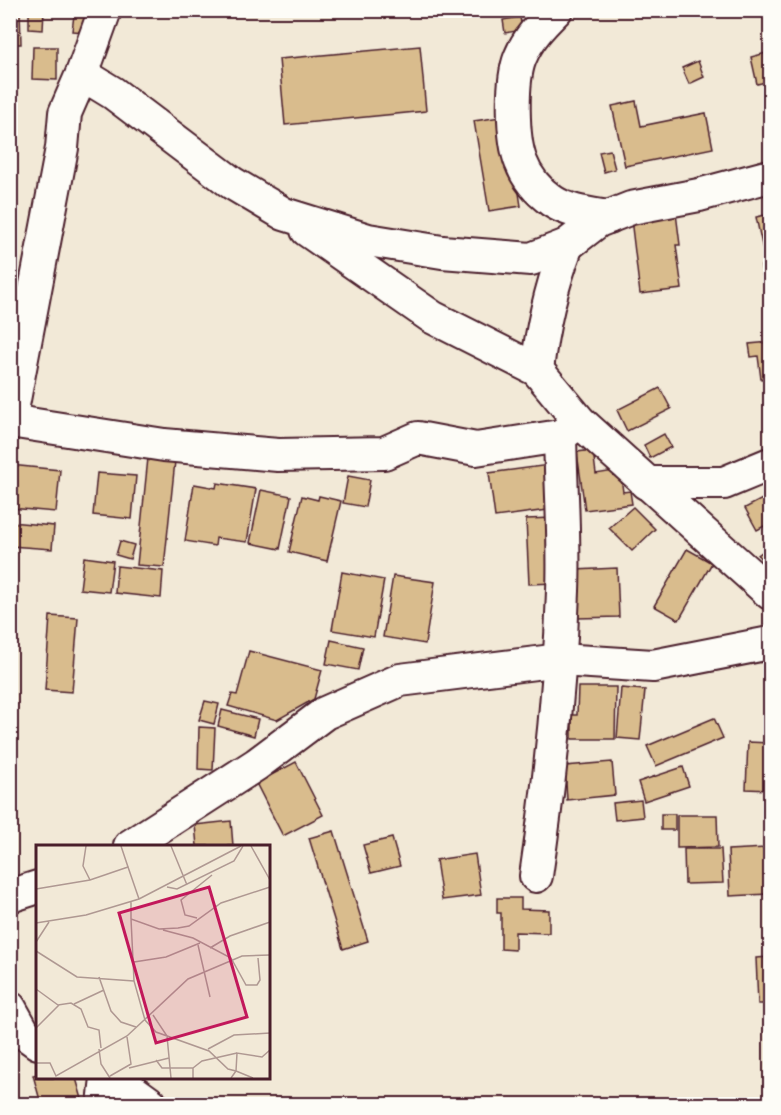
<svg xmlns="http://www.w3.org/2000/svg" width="781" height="1115" font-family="'Indie Flower',sans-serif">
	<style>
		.building { fill: #d9bc8d; stroke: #4a1f2b; stroke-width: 1.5 }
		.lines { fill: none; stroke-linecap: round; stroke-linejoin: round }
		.minor-casing { stroke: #4a1f2b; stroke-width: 36 }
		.minor { stroke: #fdfcf7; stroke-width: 32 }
		.inset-road { fill: none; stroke: #af9892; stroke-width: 1.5 }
		.view { fill: #c2185b; fill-opacity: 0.15; stroke: #c2185b; stroke-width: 3 }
		.inset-edge { fill: none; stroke: #4a1f2b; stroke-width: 3 }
	</style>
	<rect width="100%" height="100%" fill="#f2e9d7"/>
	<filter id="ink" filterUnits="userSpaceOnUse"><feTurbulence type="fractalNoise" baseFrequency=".0167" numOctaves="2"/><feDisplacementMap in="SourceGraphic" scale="12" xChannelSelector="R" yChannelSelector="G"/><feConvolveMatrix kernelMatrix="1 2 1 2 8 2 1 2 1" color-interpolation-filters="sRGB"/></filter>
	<g filter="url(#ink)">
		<!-- building -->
		<g class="building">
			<path d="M10,10H20L21,44H10Z"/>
			<path d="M29,10H44L43,30L29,29Z"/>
			<path d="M69,10H89L86,32L72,31L74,15H69Z"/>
			<path d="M520,17L522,30L505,33L503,20Z"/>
			<path d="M420,46L426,111L285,125L279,59Z"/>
			<path d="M33,47H57V80L32,79Z"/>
			<path d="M770,52V81L757,84L751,57Z"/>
			<path d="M698,61L704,77L689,84L682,68Z"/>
			<path d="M636,101L641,126L706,113L713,148L625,166L612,106Z"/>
			<path d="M507,116L521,206L489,211L474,121Z"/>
			<path d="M610,150L615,169L604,172L599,152Z"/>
			<path d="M676,213L680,245H676L682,289L640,294L631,219Z"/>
			<path d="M770,214V295L766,296L761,266L766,264L756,217Z"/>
			<path d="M770,342V378L761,379L758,356L751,357L749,344Z"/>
			<path d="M660,388L671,409L627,431L617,410Z"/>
			<path d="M664,434L671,447L650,458L644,445Z"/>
			<path d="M593,450L596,474L620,470L623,492L630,491L632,504L585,510L577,452Z"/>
			<path d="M148,458L175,461L164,567L137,565Z"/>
			<path d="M10,465L60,470L56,512L10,508Z"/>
			<path d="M549,465L555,509L495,517L489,473Z"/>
			<path d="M97,473L136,476L132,519L93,515Z"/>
			<path d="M348,476L370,480L365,507L343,503Z"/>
			<path d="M217,483L256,489L247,542L216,538L215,546L185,541L194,484L216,488Z"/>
			<path d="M261,490L291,496L280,549L250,543Z"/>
			<path d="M770,495V523L757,530L745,508Z"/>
			<path d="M302,496L318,500L319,496L341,501L327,561L289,552Z"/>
			<path d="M633,507L655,529L632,551L609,528Z"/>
			<path d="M553,518L556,583L529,584L526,519Z"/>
			<path d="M10,522L54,526L52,549L10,546Z"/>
			<path d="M120,541L134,545L130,559L116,555Z"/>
			<path d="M770,546V572L758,555Z"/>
			<path d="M687,549L712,563L679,620L654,606Z"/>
			<path d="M84,557L113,561L109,592L80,589Z"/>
			<path d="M117,566L163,571L161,598L115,593Z"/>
			<path d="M617,568L619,617L577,618L575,570Z"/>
			<path d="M342,572L384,580L374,637L332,630Z"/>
			<path d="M393,576L435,582L425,644L383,637Z"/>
			<path d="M50,616L78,618L72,692L45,690Z"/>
			<path d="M331,640L363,647L358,670L326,664Z"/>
			<path d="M249,651L322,670L314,699L277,720L228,706L232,694L237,695Z"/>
			<path d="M578,687H616L615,739H572V715H577Z"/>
			<path d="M621,688L645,690L640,740L617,738Z"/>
			<path d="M205,701L219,704L214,724L199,720Z"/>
			<path d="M222,710L258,719L254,736L218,726Z"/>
			<path d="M714,718L723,738L656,766L647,746Z"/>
			<path d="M199,727L215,728L213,770L198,769Z"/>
			<path d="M748,742L770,743V790L746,789Z"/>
			<path d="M296,762L323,815L283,836L256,783Z"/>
			<path d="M612,762L615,795L567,800L565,766Z"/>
			<path d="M683,767L689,786L644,801L638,782Z"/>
			<path d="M641,800L643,817L615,820L613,803Z"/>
			<rect x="661" y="814" width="14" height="16"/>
			<path d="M677,815H717L718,847L677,848Z"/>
			<path d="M231,821L233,846H197L195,825Z"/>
			<path d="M334,831L368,941L343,949L309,838Z"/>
			<path d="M392,838L400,866L371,873L363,845Z"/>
			<path d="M766,848L768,894L730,896L728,850Z"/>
			<path d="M684,849H721L723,883L685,884Z"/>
			<path d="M475,854L481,895L442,900L436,860Z"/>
			<path d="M497,898H521V909L549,910V933L515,932V950L501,949V913H497Z"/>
			<path d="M770,957V1004H758L756,958Z"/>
			<path d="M38,1074V1078H76L82,1099L59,1104H41L33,1075Z"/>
		</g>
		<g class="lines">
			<!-- minor casing -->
			<g class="minor-casing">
				<g id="minor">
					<path d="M105,10L82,74L113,93L232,183L284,214L368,240L442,252L531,259L567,245L598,221L631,208L699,195L770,176"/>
					<path d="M556,10C541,25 528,38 520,58C511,81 512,139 521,162C527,178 538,191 552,201C568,212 591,214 609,217"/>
					<path d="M307,230L432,317L537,370L580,422L770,593"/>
					<path d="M537,370C542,326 551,287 567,245"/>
					<path d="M10,421L164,445L278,455L384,453L418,438L476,449L560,436L580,422"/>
					<path d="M10,421L62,148L65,113L82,74"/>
					<path d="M646,483H724L770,464"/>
					<path d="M130,846L257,764L325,713L400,680L560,660L653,666L770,643"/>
					<path d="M536,876C550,781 560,687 563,591C565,539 561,487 560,436"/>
					<path d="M10,896L38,887"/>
					<path d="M10,1008L24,1033L38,1043"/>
					<path d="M115,1078L151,1104"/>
					<path d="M104,1104L107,1078"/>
				</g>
			</g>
			<!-- minor -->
			<use href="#minor" class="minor"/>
		</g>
	</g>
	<!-- overview -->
	<g transform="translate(36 845)">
		<rect width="234" height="234" fill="#f2e9d7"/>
		<path class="inset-road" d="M50,1L47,21L54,35M85,1L92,22M135,1L151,40M215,1L234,35M131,42L141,44L198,16L207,1M0,44L54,35L92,22L103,54M95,57V74L123,84L142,83L153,81L185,58L234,42M161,73L149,70L145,55L176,30M95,74L98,136L109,175L120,187L173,206L192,224L200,226L195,233M0,78L50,70L103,54L205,1M127,85L157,93L195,113L210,140H221L224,135L222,113M0,97L13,77M162,100L174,152M174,103L194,91L234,77M0,106L41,132L98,136M98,117L130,112L164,98M63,132L75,166L85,177L100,182M0,144L22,160L35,158L45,164L52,182L63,185L65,203M38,159L68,145M117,170L131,191L135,233M0,183L23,160M63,204L65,219L74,233M172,204L198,190L234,188M120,215L126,223H157V233M0,218H14L20,231L91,191L152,134L206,111L234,110M93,223L133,213M157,223L166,216L201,208M74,231L95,219L91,192M217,233L200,226L201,208L226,212L234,205"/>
		<path class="view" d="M173,42L211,172L120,198L83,68Z"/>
		<rect width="234" height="234" class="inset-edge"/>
	</g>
	<!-- margin -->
	<rect width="781" height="1115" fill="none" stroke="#fdfcf7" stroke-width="36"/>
	<rect x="18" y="18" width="745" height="1079" fill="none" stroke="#4a1f2b" stroke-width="2" filter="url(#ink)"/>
</svg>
